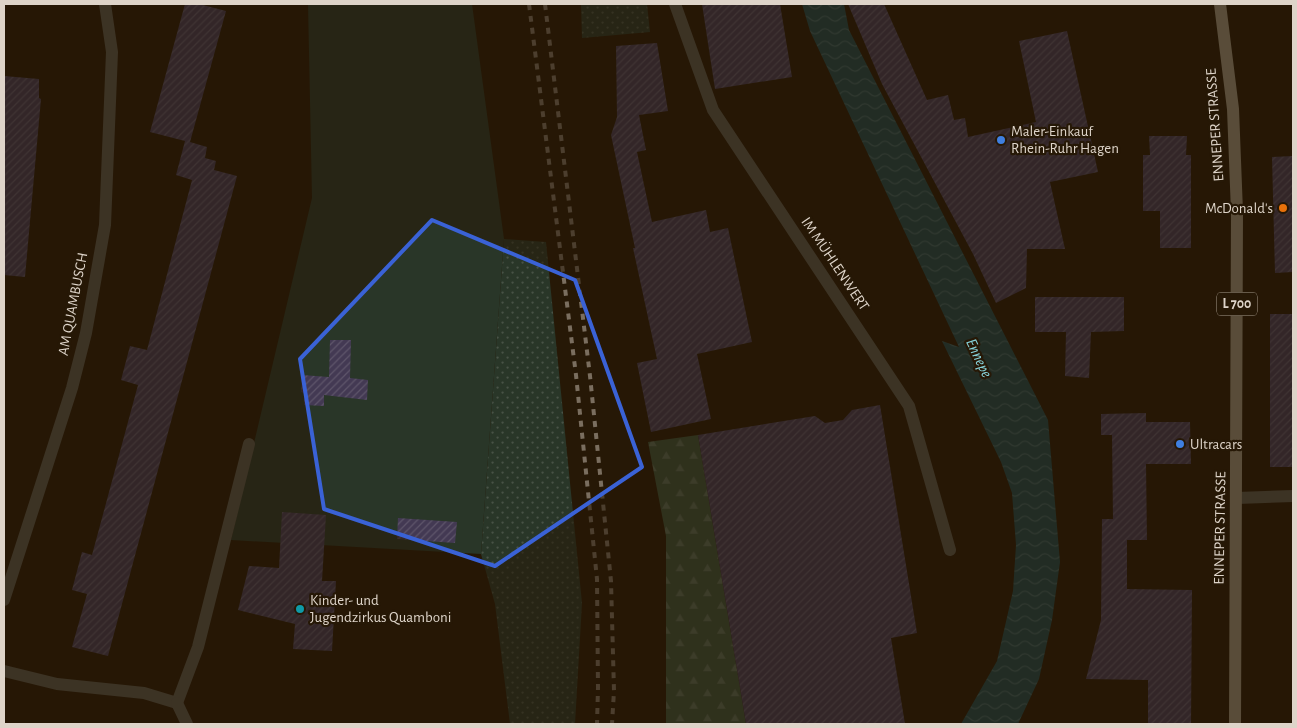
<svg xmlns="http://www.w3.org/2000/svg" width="1297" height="728" font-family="'Alegreya Sans',sans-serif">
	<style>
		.grass { fill: url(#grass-dots) }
		.forest { fill: url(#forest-firs) }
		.garden { fill: #293628 }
		.water { fill: url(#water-waves) }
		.building { fill: url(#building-hatch) }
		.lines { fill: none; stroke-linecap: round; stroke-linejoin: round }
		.lane { stroke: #58544a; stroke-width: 12 }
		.street { stroke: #58544a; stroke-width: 12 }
		.primary { stroke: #978d79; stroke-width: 12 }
		.rail { stroke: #7a6e5f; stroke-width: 4; stroke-dasharray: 6 6; stroke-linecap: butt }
		.marked { fill: none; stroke: #3a62d6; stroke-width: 4; stroke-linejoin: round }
		.shop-dot { fill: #3f7fe0; stroke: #261806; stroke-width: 2 }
		.food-dot { fill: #e8710a; stroke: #261806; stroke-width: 2 }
		.culture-dot { fill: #0f9aa8; stroke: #261806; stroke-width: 2 }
		.labels { text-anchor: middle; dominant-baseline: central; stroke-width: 4.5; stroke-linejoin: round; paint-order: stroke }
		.shield { fill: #261806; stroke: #a79c8e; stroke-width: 1 }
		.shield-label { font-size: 14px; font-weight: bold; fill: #ded4c9 }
		.street-label { font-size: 15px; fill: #ded4c9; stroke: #261806 }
		.poi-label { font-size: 15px; fill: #ded4c9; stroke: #261806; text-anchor: start }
		.water-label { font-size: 16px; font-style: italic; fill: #86d1d9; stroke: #261806 }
	</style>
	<defs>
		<pattern id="grass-dots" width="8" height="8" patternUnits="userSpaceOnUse" patternTransform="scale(1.25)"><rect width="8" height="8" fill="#293628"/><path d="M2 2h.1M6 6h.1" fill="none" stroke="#485246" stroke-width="1.8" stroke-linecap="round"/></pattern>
		<pattern id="forest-firs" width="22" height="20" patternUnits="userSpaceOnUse" patternTransform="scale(1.25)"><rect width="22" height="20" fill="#3b5039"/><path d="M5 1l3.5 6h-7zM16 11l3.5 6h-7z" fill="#576854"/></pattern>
		<pattern id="water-waves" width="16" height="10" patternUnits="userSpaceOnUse" patternTransform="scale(1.25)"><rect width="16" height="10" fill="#1d464a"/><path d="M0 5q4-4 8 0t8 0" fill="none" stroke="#3d6063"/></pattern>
		<pattern id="building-hatch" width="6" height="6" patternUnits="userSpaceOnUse" patternTransform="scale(1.25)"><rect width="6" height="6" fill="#433953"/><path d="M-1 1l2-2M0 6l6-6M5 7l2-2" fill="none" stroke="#5e556a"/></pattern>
	</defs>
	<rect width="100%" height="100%" fill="#261806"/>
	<!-- grass -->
	<g class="grass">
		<path d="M581,4H647L650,32L582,38Z"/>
		<path d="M504,239L546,242L582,603L575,724H510L495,604L481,554Z"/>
	</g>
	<!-- forest -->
	<path class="forest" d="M698,435L746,724H666V536L648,442Z"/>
	<!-- garden -->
	<path class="garden" d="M308,4H472L504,239L481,554L231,540L312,198Z"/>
	<!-- water -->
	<path class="water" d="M802,4H844L849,30L1048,420L1060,562L1052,620L1039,679L1018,724H961L997,661L1013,591L1016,545L1012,493L1001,462L942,341L959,347L810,31Z"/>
	<!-- building -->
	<g class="building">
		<path d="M185,4H199L226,11L190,142L207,147L205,158L216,161L214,170L237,176L108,656L72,647L87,594L72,590L82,552L92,555L138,385L121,380L130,346L147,350L192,180L176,175L185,141L150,132Z"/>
		<path d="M702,4H780L792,77L715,89Z"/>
		<path d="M848,4H884L927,100L948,95L954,120L965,118L968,137L1036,122L1019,41L1067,31L1098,172L1050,182L1065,249H1027L1026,288L996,303L973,254L882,84Z"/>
		<path d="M657,43L668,111L639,115L646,150L637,152L652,222L706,210L710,232L728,228L752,342L697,354L711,419L651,432L637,363L657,359L633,248H635L611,135L617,117L616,46Z"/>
		<path d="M4,76L39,79V98L41,99L25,277L4,275Z"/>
		<path d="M1149,136H1187L1186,155H1191V248H1160V211H1143V155H1150Z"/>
		<path d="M1293,156V272L1275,273L1272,157Z"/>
		<path d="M1035,297H1124V331L1091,332L1089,378L1065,376L1066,332H1035Z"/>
		<rect x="1270" y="314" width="23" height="153"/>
		<path d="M330,340H351L350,378L368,380L367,400L324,395V406L304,405V393L301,392L302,375L329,377Z"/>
		<path d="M880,405L917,633L891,638L905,724H746L698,435L815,416L825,423L843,420L852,410Z"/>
		<path d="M1146,413V422H1190L1191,464H1146L1147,540H1127V589L1192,590L1191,724H1148V680L1086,679L1101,620L1102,519H1113L1112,435H1101V414Z"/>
		<path d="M282,512L326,515L322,581H336L332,651L293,649L295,624L238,610L249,566L279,568Z"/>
		<path d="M398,518L457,522L455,543L397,539Z"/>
	</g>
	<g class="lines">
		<!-- lane -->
		<g class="lane">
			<path d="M1237,498L1293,496"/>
			<path d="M4,671L57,684L144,693L177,703"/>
			<path d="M177,703L198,647L249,444"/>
			<path d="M177,703L187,724"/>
		</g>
		<!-- street -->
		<g class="street">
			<path d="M675,4L713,110L909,406L950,550"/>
			<path d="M4,600L72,388L86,333L105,225L112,52L105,4"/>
		</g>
		<!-- primary -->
		<path class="primary" d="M1220,4L1233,109L1237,212L1235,724"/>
		<!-- rail -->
		<g class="rail">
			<path d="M529,4L576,375L597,579L598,688L597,724"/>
			<path d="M545,4L590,376L611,581L614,691L612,724"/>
		</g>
	</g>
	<!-- marked area -->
	<path d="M0 0H1297V728H0ZM432,220L575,280L642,467L495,566L324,509L300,359Z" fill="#261806" fill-opacity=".55" fill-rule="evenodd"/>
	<path class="marked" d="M432,220L575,280L642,467L495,566L324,509L300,359Z"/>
	<!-- markers -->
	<g class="shop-dot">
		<circle cx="1001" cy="140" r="5"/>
		<circle cx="1180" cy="444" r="5"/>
	</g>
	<circle class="food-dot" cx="1283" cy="208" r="5"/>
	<circle class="culture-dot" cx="300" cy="609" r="5"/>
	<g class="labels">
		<!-- shield labels -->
		<rect class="shield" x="1217" y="292.5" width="40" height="23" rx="4"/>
		<g class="shield-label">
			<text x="1237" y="304">L 700</text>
		</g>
		<!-- street labels -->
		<g class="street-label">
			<text transform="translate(1215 125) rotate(-94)">ENNEPER STRASSE</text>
			<text transform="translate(835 264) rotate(56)">IM MÜHLENWERT</text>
			<text transform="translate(73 304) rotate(-79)">AM QUAMBUSCH</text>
			<text transform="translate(1220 528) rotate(-89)">ENNEPER STRASSE</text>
		</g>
		<!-- poi labels -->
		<g class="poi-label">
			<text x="1011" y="131">Maler-Einkauf<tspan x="1011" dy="17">Rhein-Ruhr Hagen</tspan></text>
			<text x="1273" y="208" text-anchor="end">McDonald's</text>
			<text x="1190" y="444">Ultracars</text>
			<text x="310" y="600">Kinder- und<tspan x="310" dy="17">Jugendzirkus Quamboni</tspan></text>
		</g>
		<!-- water labels -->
		<g class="water-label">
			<text transform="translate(979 358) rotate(65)">Ennepe</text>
		</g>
	</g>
	<!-- border -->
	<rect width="1297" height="728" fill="none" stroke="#ded4c9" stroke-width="10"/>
</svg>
